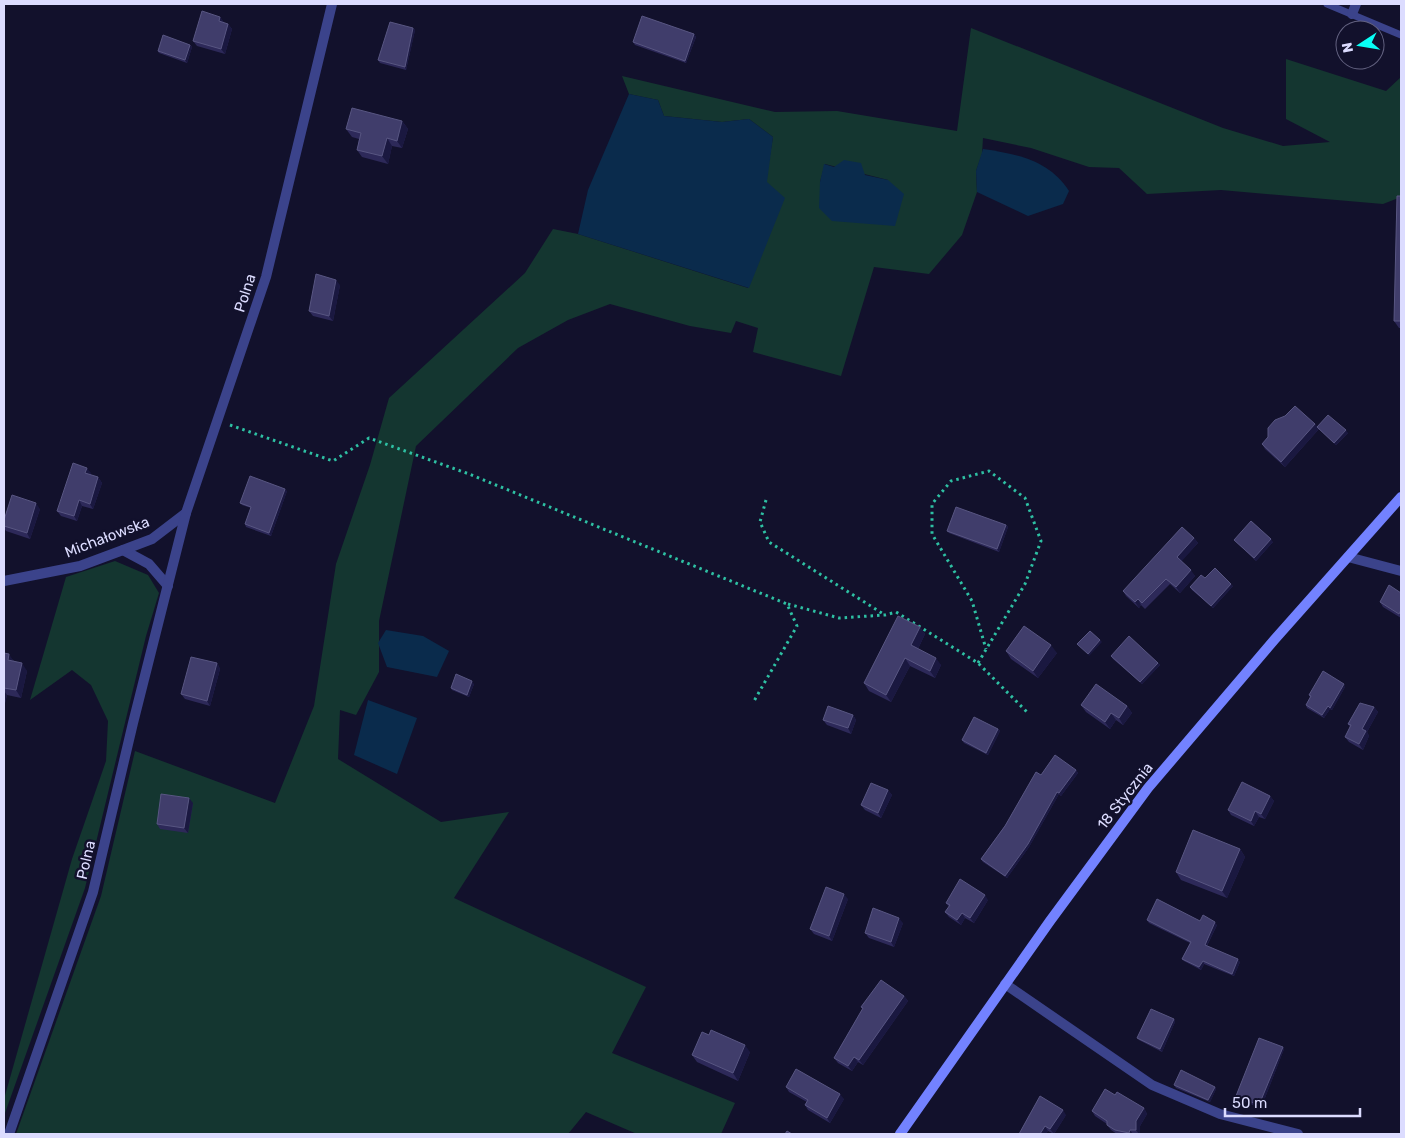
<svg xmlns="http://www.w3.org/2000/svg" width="1405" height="1138" font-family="Rubik,sans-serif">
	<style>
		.green { fill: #143630; fill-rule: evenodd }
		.water { fill: #0a2b4c }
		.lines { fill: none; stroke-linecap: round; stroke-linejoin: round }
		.path { stroke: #2ec0a3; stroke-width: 3; stroke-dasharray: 2.5 4; stroke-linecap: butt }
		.lane { stroke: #3b438b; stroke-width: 7 }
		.street { stroke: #3b438b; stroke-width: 10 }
		.secondary { stroke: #7382ff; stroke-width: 10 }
		.wall { fill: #2d2959 }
		.shaded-wall { fill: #1a1840 }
		.building { fill: #403d6b; stroke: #585682 }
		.labels { text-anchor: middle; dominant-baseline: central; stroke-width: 5; stroke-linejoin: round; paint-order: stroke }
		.street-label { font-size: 15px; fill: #dcdcff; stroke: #12112c }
	</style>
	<rect width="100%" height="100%" fill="#12112c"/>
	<!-- green -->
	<g class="green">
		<path d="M971,28L1223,128L1283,146L1330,142L1286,119V59L1386,91L1401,77V197L1383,204L1221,190L1147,194L1119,168L1089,167L1031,148L983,138L982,154L976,171L977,192L962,235L929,274L874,267L841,376L753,352L758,328L736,321L731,333L690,326L610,304L568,320L518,348L416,446L379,621V672L356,715L340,710L338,759L441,822L509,812L454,898L646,987L612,1053L735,1103L721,1134H637L586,1112L568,1134H16L101,896L135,751L275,803L314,706L336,564L370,465L389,398L525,273L553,229L578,234L748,288L773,137L749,119L722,122L664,116L658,100L629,94L622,76L775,112L837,111L957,131ZM825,164L888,180L820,182Z"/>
		<path d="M115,561L148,575L159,593L146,636L85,888L4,1116V1099L72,859L106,761L108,721L91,685L72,670L30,700L66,577Z"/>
	</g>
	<!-- water -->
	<g class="water">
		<path d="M629,94L658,100L664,116L722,122L749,119L773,137L767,182L785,198L749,288L578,234L588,190Z"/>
		<path d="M983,149C1017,154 1049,160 1069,191L1063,204L1028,216L977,192L976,171Z"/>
		<path d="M844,160L861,163L865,175L888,180L904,194L895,226L832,221L819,208L820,182L824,164L834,167Z"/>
		<path d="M386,630L423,636L449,651L437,677L387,667L378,643Z"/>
		<path d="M368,700L417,718L397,774L354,755Z"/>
	</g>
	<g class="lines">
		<!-- path -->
		<g class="path">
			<path d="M230,425L333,461L369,438L469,474L787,604L797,626L754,701"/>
			<path d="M766,500L760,522L769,542L885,615"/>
			<path d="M788,604L839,618L885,615L896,612L978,663L1028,713"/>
			<path d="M978,663L1025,584L1041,541L1025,498L989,471L951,481L932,504V534L972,601L986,649"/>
		</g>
		<!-- lane -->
		<path class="lane" d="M1327,4L1401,35"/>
		<!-- street -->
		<g class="street">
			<path d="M1352,14L1356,4"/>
			<path d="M123,550L149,564L168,586"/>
			<path d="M1348,557L1401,571"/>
			<path d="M4,581L80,566L123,550L152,539L186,513"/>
			<path d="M1005,984L1152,1085L1220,1114L1298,1134"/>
			<path d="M9,1134L93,892L133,723L186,513L266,277L332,4"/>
		</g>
		<!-- secondary -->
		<path class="secondary" d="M900,1134L1050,921L1148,788L1275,639L1401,497"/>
	</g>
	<!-- wall -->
	<g class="wall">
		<path d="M220,17L224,23L228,24L232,29L225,54L197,46L193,41Z"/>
		<path d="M413,28L415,30L406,70L380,63L378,60Z"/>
		<path d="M694,34L696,37L686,63L635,45L633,42Z"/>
		<path d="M190,45L192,47L187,63L159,53L158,51Z"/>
		<path d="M402,121L408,129L402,148L392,146L388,164L362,157L357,150L359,139L352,137L346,129Z"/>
		<path d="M1401,196V328H1399L1394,321Z"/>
		<path d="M340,285L333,321L313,316L309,311Z"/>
		<path d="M1315,424L1317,427L1348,433L1336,445L1319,429L1285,467L1265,449L1262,444Z"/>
		<path d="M91,473L90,475L98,477L102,483L93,509L82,506L77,521L61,516L57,511Z"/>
		<path d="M287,491L271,536L246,527L245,524L251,508L242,505L240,503Z"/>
		<path d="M40,509L30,539L6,531L4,528V520Z"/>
		<path d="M1006,525L1008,527L999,552L949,533L947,531Z"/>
		<path d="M1194,538L1198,543L1181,561L1195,576L1180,593L1170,584L1145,609L1141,605L1139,608L1126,596L1123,591Z"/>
		<path d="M1234,540L1273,542L1256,561Z"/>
		<path d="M1205,578L1233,586L1213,608L1192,590L1190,587Z"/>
		<path d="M1401,593V618L1383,607L1380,602Z"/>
		<path d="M920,627L925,634L918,649L941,665L935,678L910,666L891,702L869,691L864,683Z"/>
		<path d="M1006,651L1057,653L1038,678L1011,659Z"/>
		<path d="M4,653L27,671L21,698L7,695L4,707Z"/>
		<path d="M1111,656L1158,663L1160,665L1142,684L1113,659Z"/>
		<path d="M217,663L220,669L210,706L185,699L181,694Z"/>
		<path d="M474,684L469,697L452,690L451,688Z"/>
		<path d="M1345,687L1332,710L1330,709L1324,718L1307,708L1306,705L1310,697L1309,695Z"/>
		<path d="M1081,705L1127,706L1132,713L1123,725L1116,720L1110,729L1086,712Z"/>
		<path d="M1374,707L1378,712L1367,732L1369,736L1363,750L1349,742L1345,737L1350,727L1348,724Z"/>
		<path d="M853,715L856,720L851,734L827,725L823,720Z"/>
		<path d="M998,729L1000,731L988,755L964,743L962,740Z"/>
		<path d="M1076,770L1078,773L1061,796L1059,794L1029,847L1007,878L983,862L981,859L1041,775Z"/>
		<path d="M888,790L892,795L881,818L865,810L861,805Z"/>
		<path d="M1270,796L1274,801L1265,819L1259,817L1254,826L1231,815L1228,810Z"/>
		<path d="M193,803L188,833L160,829L157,824Z"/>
		<path d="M1240,849L1245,857L1227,898L1181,880L1176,872Z"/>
		<path d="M848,899L832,941L814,934L810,929Z"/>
		<path d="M988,900L974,923L965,918L961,925L949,917L945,912L949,907L946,903Z"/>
		<path d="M1147,920L1200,921L1217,925L1207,946L1240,962L1234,976L1204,964L1201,970L1184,961L1182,959L1190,943L1149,923Z"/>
		<path d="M903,923L894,947L869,938L865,933Z"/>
		<path d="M904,996L908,1001L863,1065L858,1062L852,1071L838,1063L834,1058L863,1009L861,1007Z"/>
		<path d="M1174,1019L1175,1022L1162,1052L1139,1040L1137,1038Z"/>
		<path d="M1283,1047L1284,1049L1261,1108L1237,1099L1236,1096Z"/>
		<path d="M750,1052L738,1081L697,1062L692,1055Z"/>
		<path d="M1174,1085L1215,1087L1216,1089L1210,1102L1176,1088Z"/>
		<path d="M786,1087L844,1099L830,1123L808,1110L805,1105L807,1102L789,1092Z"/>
		<path d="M1115,1095L1144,1108L1147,1114L1140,1126V1134H1117L1111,1130L1107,1125V1124L1095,1116L1092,1111Z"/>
		<path d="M1066,1115L1054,1134L1048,1131L1046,1134H1019Z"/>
	</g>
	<!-- shaded-wall -->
	<g class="shaded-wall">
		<path d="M220,17L224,22L222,27L219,21Z"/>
		<path d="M228,24L232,29L225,54L221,49Z"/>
		<path d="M413,28L415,30L406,70L405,67Z"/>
		<path d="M694,34L696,37L686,63L685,61Z"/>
		<path d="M190,45L192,47L187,63L185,60Z"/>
		<path d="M402,121L408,129L402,148L397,141Z"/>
		<path d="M387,138L392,146L388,164L382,156Z"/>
		<path d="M336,280L340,285L333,321L329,316Z"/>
		<path d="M1315,424L1319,429L1285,467L1281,462Z"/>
		<path d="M1346,430L1348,433L1336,445L1334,443Z"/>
		<path d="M87,468L91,473L89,478L85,473Z"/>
		<path d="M98,477L102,483L93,509L90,504Z"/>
		<path d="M285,489L287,491L271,536L269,533Z"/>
		<path d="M79,500L82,506L77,521L74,516Z"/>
		<path d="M36,503L40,509L30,539L27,533Z"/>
		<path d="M1006,525L1008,527L999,552L997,549Z"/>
		<path d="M1194,538L1198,543L1181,562L1177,557Z"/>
		<path d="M1271,539L1273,542L1256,561L1254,558Z"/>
		<path d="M1191,570L1195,576L1180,593L1176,587Z"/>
		<path d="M1231,584L1233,586L1213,608L1211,606Z"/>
		<path d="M1138,599L1141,605L1139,608L1135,602Z"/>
		<path d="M920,627L925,634L916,653L911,645Z"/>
		<path d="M1100,640L1102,642L1089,656L1088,654Z"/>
		<path d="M1051,645L1057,653L1038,678L1033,671Z"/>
		<path d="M9,654L14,662L8,660Z"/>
		<path d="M905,658L910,666L891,702L886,695Z"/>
		<path d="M936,658L941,665L935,678L930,671Z"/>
		<path d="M22,663L27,671L21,698L16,690Z"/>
		<path d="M217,663L220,669L210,706L207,701Z"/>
		<path d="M1158,663L1160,665L1142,684L1140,682Z"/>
		<path d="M472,681L474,684L469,697L467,695Z"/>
		<path d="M1344,684L1345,687L1332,710L1330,708Z"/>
		<path d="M4,691L7,695L4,707Z"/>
		<path d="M1127,706L1132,713L1123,725L1119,718Z"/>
		<path d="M1328,706L1330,709L1324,718L1322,715Z"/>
		<path d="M1374,707L1378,712L1367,732L1369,736L1363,750L1359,744L1362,729Z"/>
		<path d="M1111,713L1116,720L1110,729L1105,722Z"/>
		<path d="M853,715L856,720L851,734L848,728Z"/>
		<path d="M998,729L1000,731L988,755L986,753Z"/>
		<path d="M1076,770L1078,773L1061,796L1059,793Z"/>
		<path d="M888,790L892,795L881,818L878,813Z"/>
		<path d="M1057,792L1059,794L1029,847L1007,878L1005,876Z"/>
		<path d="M1270,796L1274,801L1265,819L1261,814Z"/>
		<path d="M189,798L193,803L188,833L184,828Z"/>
		<path d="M1255,811L1259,817L1254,826L1251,821Z"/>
		<path d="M1240,849L1245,857L1227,898L1222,891Z"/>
		<path d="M844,894L848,899L832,941L829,936Z"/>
		<path d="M985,895L988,900L974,923L970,918Z"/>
		<path d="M962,913L965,918L961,925L957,920Z"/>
		<path d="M899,918L903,923L894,947L891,942Z"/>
		<path d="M1215,922L1217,925L1206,947L1205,945Z"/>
		<path d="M1238,959L1240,962L1234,976L1232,974Z"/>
		<path d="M1203,961L1204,964L1201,970L1199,967Z"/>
		<path d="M904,996L908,1001L863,1065L859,1060Z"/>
		<path d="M1174,1019L1175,1022L1162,1052L1160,1049Z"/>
		<path d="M745,1045L750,1052L738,1081L733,1073Z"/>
		<path d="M1283,1047L1284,1049L1261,1108L1259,1105Z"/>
		<path d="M854,1057L858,1062L852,1071L848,1066Z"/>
		<path d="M1215,1087L1216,1089L1210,1102L1208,1100Z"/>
		<path d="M840,1094L844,1099L830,1123L827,1118Z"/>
		<path d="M1144,1108L1147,1114L1140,1126V1134H1139L1136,1130V1121Z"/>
		<path d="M1063,1110L1066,1115L1054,1134L1050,1129Z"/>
		<path d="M1045,1126L1048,1131L1046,1134H1040Z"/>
		<path d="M1130,1130L1133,1134H1129V1133Z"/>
	</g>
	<!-- building -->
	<g class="building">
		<path d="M202,11L220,17L219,21L228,24L221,49L193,41Z"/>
		<path d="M642,16L694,34L685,61L633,42Z"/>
		<path d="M390,22L413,28L405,67L378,60Z"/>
		<path d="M163,35L190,45L185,60L158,51Z"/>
		<path d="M352,108L402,121L397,141L387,138L382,156L357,150L361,133L346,129Z"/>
		<path d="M1397,196H1401V321H1394Z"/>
		<path d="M316,274L336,280L329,316L309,311Z"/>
		<path d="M1295,406L1315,424L1281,462L1262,444L1268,437V428L1275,420L1285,416Z"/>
		<path d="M1328,415L1346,430L1334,443L1317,427Z"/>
		<path d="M73,463L87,468L85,473L98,477L90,504L79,500L74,516L57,511Z"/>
		<path d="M250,476L285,489L269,533L245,524L251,507L240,503Z"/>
		<path d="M12,495L36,503L27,533L4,526V520Z"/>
		<path d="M956,507L1006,525L997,549L947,531Z"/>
		<path d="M1251,521L1271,539L1254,558L1234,540Z"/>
		<path d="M1182,527L1194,538L1177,557L1191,570L1176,587L1166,579L1142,603L1138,599L1135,602L1123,591Z"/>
		<path d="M1215,568L1231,584L1211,606L1190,587L1201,575L1205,578Z"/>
		<path d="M1389,585L1401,593V610L1399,614L1380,602Z"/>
		<path d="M898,616L920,627L911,645L936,658L930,671L905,658L886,695L864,683Z"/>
		<path d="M1024,626L1051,645L1033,671L1006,651Z"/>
		<path d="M1090,631L1100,640L1088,654L1077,644Z"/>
		<path d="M1129,636L1158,663L1140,682L1111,656Z"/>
		<path d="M4,653L9,654L8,660L22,663L16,690L4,688Z"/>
		<path d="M191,657L217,663L207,701L181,694Z"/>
		<path d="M1323,671L1344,684L1330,708L1328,706L1322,715L1306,705L1311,696L1309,695Z"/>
		<path d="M456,674L472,681L467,695L451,688Z"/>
		<path d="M1096,684L1127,706L1119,718L1111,713L1105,722L1081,705Z"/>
		<path d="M1360,703L1374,707L1362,729L1366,731L1359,744L1345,737L1351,725L1348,724Z"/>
		<path d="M828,706L853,715L848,728L823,720Z"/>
		<path d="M974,717L998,729L986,753L962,740Z"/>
		<path d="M1055,755L1076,770L1059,793L1057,792L1028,844L1005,876L981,859L1005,826L1036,772L1041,775Z"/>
		<path d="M1242,782L1270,796L1261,814L1255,811L1251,821L1228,810Z"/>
		<path d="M871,783L888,790L878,813L861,805Z"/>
		<path d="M161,794L189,798L184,828L157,824Z"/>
		<path d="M1193,830L1240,849L1222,891L1176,872Z"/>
		<path d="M960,879L985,895L970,918L962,913L957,920L945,912L950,905L946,903Z"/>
		<path d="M826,887L844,894L829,936L810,929Z"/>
		<path d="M1157,899L1200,921L1203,915L1215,922L1205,945L1238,959L1232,974L1203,961L1199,967L1182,959L1191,942L1147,920Z"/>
		<path d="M873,908L899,918L891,942L865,933Z"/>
		<path d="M881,980L904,996L859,1060L854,1057L848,1066L834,1058L863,1008L861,1007Z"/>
		<path d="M1151,1009L1174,1019L1160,1049L1137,1038Z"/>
		<path d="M711,1030L745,1045L733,1073L692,1055L702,1032L709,1035Z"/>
		<path d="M1259,1038L1283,1047L1259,1105L1236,1096Z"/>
		<path d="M796,1069L840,1094L827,1118L805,1105L808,1100L786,1087Z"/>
		<path d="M1181,1070L1215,1087L1208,1100L1174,1085Z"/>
		<path d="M1105,1089L1115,1095L1117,1092L1144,1108L1136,1121V1130H1130L1129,1133L1115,1130L1107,1125V1121L1092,1111Z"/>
		<path d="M1040,1096L1063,1110L1050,1129L1045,1126L1040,1134H1019Z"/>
		<path d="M787,1131L792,1134H785Z"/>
	</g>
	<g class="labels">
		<!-- street labels -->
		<g class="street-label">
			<text transform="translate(245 293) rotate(-72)">Polna</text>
			<text transform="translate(107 537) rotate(-21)">Michałowska</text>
			<text transform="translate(1125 796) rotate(-52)">18 Stycznia</text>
			<text transform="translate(86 860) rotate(-77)">Polna</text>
		</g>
	</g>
	<!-- border -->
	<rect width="1405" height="1138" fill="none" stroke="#dcdcff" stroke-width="10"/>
	<!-- north arrow -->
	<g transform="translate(1360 45) rotate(258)"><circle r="24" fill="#12112c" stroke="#636280"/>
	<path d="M0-4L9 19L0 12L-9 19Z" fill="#08fff6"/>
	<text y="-8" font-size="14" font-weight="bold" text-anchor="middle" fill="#dcdcff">N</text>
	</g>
	<!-- scale -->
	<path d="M1225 1108v8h135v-8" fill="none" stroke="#dcdcff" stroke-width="2.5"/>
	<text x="1232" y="1108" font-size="15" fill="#dcdcff" stroke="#12112c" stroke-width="4" paint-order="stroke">50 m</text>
</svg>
